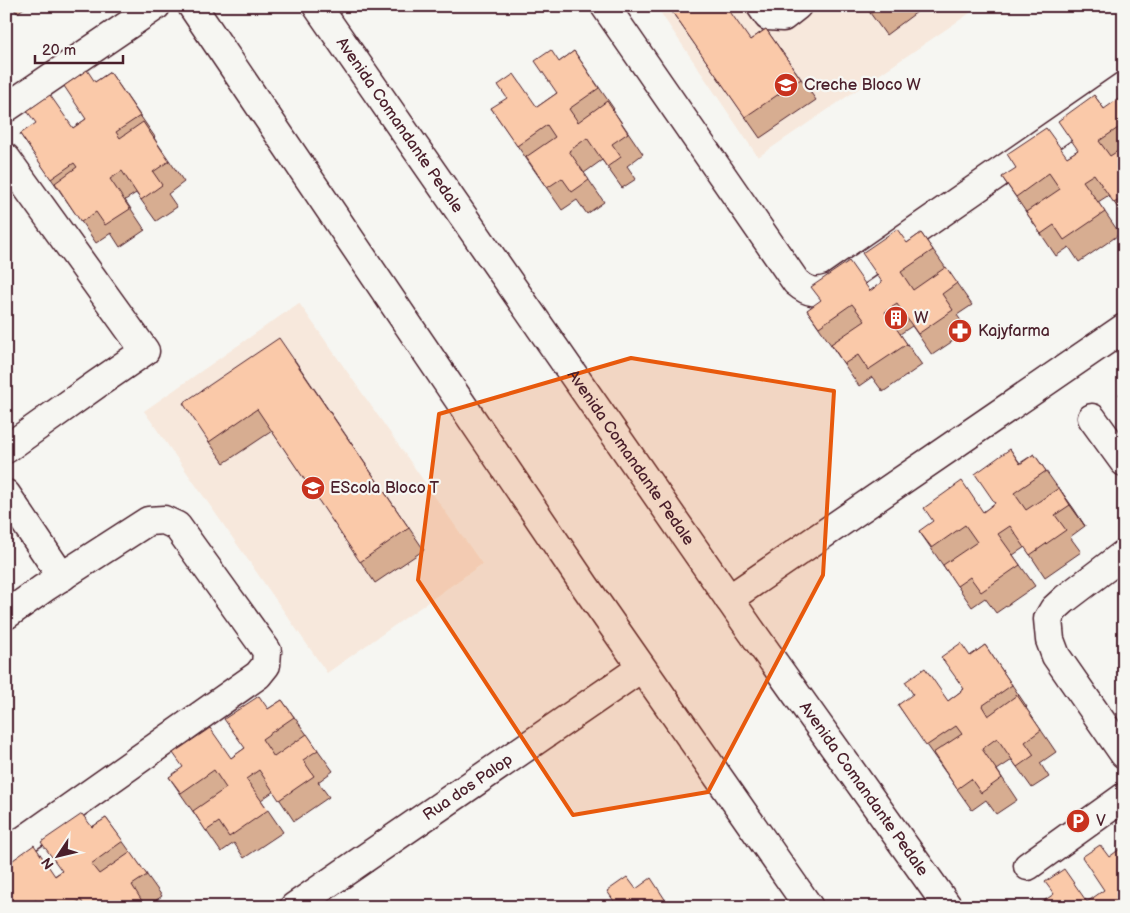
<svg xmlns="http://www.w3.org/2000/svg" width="1130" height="913" font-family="'Balsamiq Sans',sans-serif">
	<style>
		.built { fill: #f7e8dc }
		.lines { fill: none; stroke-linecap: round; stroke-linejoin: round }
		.minor-casing { stroke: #4a1f2b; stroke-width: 31 }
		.minor { stroke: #f6f6f2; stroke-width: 28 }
		.wall { fill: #d7ad91; stroke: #4a1f2b }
		.shaded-wall { fill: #af8d76; stroke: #4a1f2b }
		.building { fill: #fac9a9; stroke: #4a1f2b }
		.marked { fill: #e8590c; fill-opacity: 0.2; stroke: #e8590c; stroke-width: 4; stroke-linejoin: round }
		.labels { text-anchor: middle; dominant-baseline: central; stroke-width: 4.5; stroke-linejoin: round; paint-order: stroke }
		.poi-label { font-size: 16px; fill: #4a1f2b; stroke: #f6f6f2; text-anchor: start }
		.street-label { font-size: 16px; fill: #4a1f2b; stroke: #f6f6f2 }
	</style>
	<rect width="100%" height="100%" fill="#f6f6f2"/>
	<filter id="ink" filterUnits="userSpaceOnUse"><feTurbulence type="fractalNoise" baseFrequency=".02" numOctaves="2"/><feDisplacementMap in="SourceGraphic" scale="10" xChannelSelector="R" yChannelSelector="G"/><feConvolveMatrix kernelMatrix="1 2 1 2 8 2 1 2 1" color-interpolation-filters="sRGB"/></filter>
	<g filter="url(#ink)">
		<!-- built -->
		<g class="built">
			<path d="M656,6H965L970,13L758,157Z"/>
			<path d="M299,303L482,564L327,673L144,411Z"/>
		</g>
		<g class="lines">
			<!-- minor casing -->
			<g class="minor-casing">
				<g id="minor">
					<path d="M192,6L585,586L809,907"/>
					<path id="s1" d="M317,6L750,629L948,907"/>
					<path d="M605,6L796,282C810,294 816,293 833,288L1124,86"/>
					<path d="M761,6L768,16L783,17L797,6"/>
					<path d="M6,108L156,6"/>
					<path d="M6,158L145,351L97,384L6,449"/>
					<path d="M1092,418L1124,462"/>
					<path d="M6,494L62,577"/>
					<path d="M1124,554L1065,599L1054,609L1048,619L1050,640L1056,656L1124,754"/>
					<path d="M729,599L1124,328"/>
					<path d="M6,615L44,588L148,521L164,520L177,526L267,651L266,665L258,675L6,853"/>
					<path d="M1028,866L1124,797"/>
					<path id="s2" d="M294,907L641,668"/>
				</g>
			</g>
			<!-- minor -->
			<use href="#minor" class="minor"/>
		</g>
		<!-- wall -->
		<g class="wall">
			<path d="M12,6H27L17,13Z"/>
			<path d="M445,6H451L447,9Z"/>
			<path d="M668,6L750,40L766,29L816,100L760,138Z"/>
			<path d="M865,6H925L886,35Z"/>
			<path d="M6,9L12,18L6,22Z"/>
			<path d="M574,51L614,109L613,110L643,154L627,166L636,179L622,188L602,160L584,173L604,202L587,214L577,200L562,210L491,108L537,107L557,93L559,62Z"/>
			<path d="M110,72L155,137L154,138L184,182L168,194L177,207L156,221L136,193L125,200L145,230L120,247L111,233L96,243L20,134L73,128L86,119L95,82Z"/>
			<path d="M1094,95L1104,109L1124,108V217L1109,195L1098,202L1120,234L1079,262L1069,247L1056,256L1002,177L1067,157L1078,150Z"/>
			<path d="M921,233L972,305L957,315L968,331L932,355L912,326L900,334L922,365L883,392L872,377L859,386L807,310L870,291L882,282L907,243Z"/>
			<path d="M294,359L424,550L375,583L272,431L224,463L209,442Z"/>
			<path d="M1010,449L1020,463L1034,454L1058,488H1059L1085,526L1070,537L1081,552L1045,577L1025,547L1013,555L1035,586L996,613L985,598L972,607L919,531L983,512L995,503Z"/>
			<path d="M985,645L1027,707L1026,708L1056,752L1040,763L1049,777L1032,788L1012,760L997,770L1017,800L996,814L986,800L972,810L898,705L948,701L964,689L970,656Z"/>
			<path d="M282,700L333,771L318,782L329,797L294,821L274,791L261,800L283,832L244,858L234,843L221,852L169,777L231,758L245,748L268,709Z"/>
			<path d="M106,818L162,896L147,907H6L62,871L92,827Z"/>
		</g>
		<!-- shaded-wall -->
		<path class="shaded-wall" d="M1059,488L1074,509L1085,526L1070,505Z"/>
		<!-- building -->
		<g class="building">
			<path d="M668,6H726L750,40L766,29L801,79L745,117Z"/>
			<path d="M866,6H881L871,13Z"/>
			<path d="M551,50L559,62L574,51L599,88L569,109L578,122L607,101L628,133L612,144L621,157L607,167L587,138L569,151L589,180L572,192L562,178L547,188L526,157L555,137L547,125L517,146L491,108L507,98L498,85L514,74L537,107L557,93L535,61Z"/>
			<path d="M87,70L95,82L110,72L140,116L116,132L120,138L143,122L169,161L153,172L162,185L141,200L122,171L110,179L130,209L105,225L96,212L81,222L55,183L77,167L74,163L51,179L20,134L36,123L27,111L50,95L73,128L86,119L64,86Z"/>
			<path d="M1094,95L1104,109L1118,99L1124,108V124L1099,141L1110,156L1124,147V197L1114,203L1094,174L1083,181L1105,212L1064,240L1054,225L1041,234L1026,212L1060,189L1049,173L1016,197L1002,177L1016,168L1007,154L1046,128L1067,157L1078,150L1058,121Z"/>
			<path d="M897,229L907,243L921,233L933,250L901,272L913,290L946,267L957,283L942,294L953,310L918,334L897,304L885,312L907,344L868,370L858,355L844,364L831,344L865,321L852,304L819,327L807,310L821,300L811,287L849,261L870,291L882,282L862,253Z"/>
			<path d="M279,338L409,528L360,562L257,409L209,442L183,403Z"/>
			<path d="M1124,391V401L1119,394Z"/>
			<path d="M1010,449L1020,464L1034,454L1046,471L1014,493L1026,510L1059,488L1070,505L1055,515L1066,530L1030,555L1010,526L998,534L1020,565L981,592L970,577L957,586L943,565L977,542L965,525L932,548L919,531L933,521L924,508L962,481L983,512L995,503L975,474Z"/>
			<path d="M961,643L970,656L985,645L1012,685L982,706L988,716L1017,695L1041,730L1025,742L1034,755L1017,767L997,738L982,749L1002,778L981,793L971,779L957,789L933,753L962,734L956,726L926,746L898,705L913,694L905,682L925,668L948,701L964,689L941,657Z"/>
			<path d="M259,696L268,709L282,700L294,717L262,739L274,757L307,734L318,750L303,760L314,776L279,800L259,770L246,779L268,810L229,837L219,822L206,831L193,811L226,788L214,770L181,793L169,777L183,767L173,753L210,728L231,758L245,748L224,719Z"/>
			<path d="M82,814L92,827L106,818L123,841L91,864L99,874L131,852L147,875L132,885L142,901L134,907H85L81,900L75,904L77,907H41L36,900L26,907H6V865L34,845L55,876L62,871L41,842Z"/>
			<path d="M1100,845L1109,857L1124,846V904L1120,907H1039L1038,905L1054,894L1045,882L1064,869L1087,902L1104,890L1082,857Z"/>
			<path d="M627,877L636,889L651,878L670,907H618L607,891Z"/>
			<path d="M591,901L595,907H583Z"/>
		</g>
	</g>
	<!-- marked area -->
	<path class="marked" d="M631,358L834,391L823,575L708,792L573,815L418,580L439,414Z"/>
	<!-- icons -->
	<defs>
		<g id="school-disc" transform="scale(1.25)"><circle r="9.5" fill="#c8321e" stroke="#f6f6f2"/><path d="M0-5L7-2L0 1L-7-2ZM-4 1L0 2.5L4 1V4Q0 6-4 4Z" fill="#fff"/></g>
		<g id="building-disc" transform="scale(1.25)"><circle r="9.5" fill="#c8321e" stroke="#f6f6f2"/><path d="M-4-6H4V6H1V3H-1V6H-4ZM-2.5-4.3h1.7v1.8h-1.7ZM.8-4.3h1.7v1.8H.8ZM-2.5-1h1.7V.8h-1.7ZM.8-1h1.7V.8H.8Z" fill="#fff"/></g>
		<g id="pharmacy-disc" transform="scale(1.25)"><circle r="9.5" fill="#c8321e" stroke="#f6f6f2"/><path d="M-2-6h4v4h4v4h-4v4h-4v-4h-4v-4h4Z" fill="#fff"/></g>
		<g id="parking-disc" transform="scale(1.25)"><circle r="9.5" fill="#c8321e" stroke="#f6f6f2"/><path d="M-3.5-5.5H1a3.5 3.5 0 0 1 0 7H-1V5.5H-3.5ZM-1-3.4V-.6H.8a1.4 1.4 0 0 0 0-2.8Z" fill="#fff"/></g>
	</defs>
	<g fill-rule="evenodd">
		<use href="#school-disc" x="786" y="85"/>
		<use href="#building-disc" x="896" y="318"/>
		<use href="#pharmacy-disc" x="960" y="331"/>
		<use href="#school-disc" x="313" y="488"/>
		<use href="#parking-disc" x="1078" y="821"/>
	</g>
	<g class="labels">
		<!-- poi labels -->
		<g class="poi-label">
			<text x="804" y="85">Creche Bloco W</text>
			<text x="914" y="318">W</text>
			<text x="978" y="331">Kajyfarma</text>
			<text x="330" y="488">EScola Bloco T</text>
			<text x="1096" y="821">V</text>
		</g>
		<!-- street labels -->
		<g class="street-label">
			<text stroke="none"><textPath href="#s1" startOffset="145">Avenida Comandante Pedale</textPath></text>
			<text stroke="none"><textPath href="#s1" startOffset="550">Avenida Comandante Pedale</textPath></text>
			<text stroke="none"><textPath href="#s2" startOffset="211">Rua dos Palop</textPath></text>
			<text stroke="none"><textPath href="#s1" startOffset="955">Avenida Comandante Pedale</textPath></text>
		</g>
	</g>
	<!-- margin -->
	<rect width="1130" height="913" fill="none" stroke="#f6f6f2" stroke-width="25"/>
	<rect x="12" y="12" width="1105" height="888" fill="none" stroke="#4a1f2b" stroke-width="2" filter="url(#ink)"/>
	<!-- north arrow -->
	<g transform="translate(58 856) rotate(235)" stroke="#f6f6f2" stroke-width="4" paint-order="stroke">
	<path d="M0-4L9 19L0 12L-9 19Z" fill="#4a1f2b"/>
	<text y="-8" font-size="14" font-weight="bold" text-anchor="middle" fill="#4a1f2b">N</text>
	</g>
	<!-- scale -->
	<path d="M35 55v8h88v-8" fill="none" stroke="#4a1f2b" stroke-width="2.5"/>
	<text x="42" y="55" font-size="15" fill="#4a1f2b" stroke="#f6f6f2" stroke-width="4" paint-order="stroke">20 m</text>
</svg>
